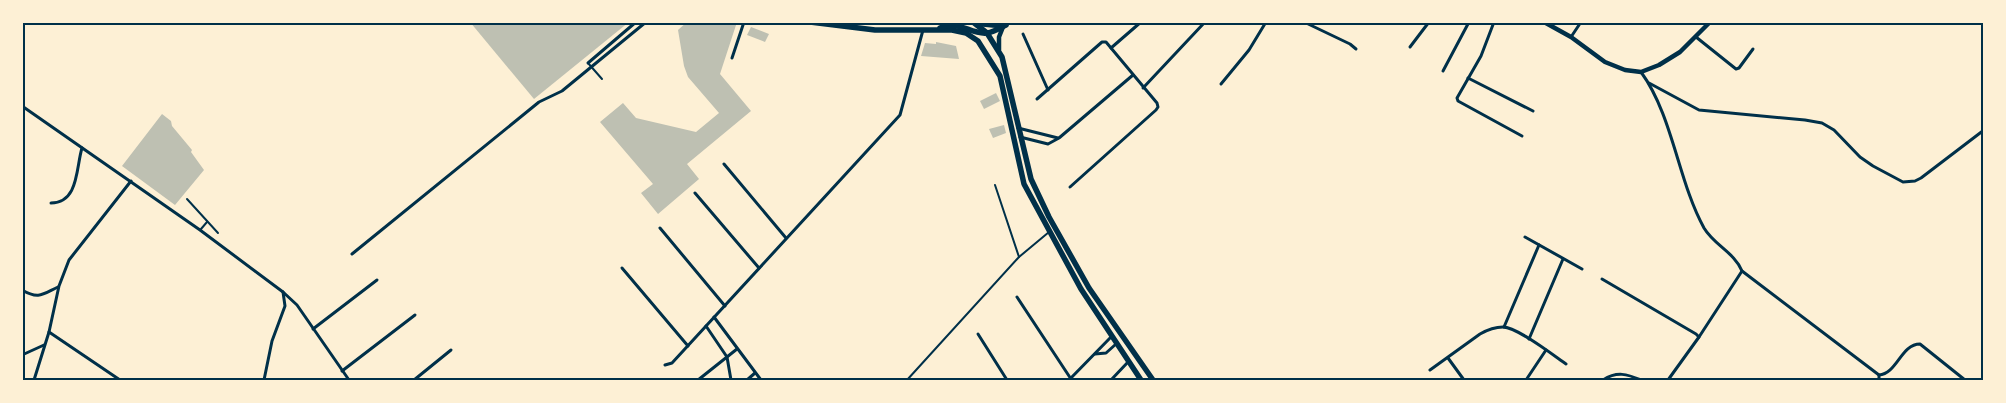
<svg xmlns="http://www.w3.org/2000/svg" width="2006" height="403" font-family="Montserrat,sans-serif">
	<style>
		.building { fill: #bec0b2 }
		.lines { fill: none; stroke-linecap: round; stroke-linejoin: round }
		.service { stroke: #003049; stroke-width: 2 }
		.minor { stroke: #003049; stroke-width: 3 }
		.tertiary { stroke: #003049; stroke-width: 4.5 }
		.primary { stroke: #003049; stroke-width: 5.5 }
		.neatline { fill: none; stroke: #003049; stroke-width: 2 }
	</style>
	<rect width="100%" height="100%" fill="#fdf0d5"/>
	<!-- building -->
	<g class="building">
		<path d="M470,22H629L534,99Z"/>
		<path d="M687,22H737L720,74L751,111L687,164L699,179L658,214L641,193L653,184L600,122L623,103L636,118L696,132L719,113L688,77L684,66L678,30Z"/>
		<path d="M751,27L769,34L765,42L747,35Z"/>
		<path d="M936,42L956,46L959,59L921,56L925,43L936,44Z"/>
		<path d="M996,93L1000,101L984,109L980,101Z"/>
		<path d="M162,114L171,121L172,126L192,150L191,152L204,170L175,205L122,166Z"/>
		<path d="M1004,125L1006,133L993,138L989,129Z"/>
	</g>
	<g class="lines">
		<!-- service -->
		<g class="service">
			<path d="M598,24V22"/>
			<path d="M588,63L602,79"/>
			<path d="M995,185L1019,257"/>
			<path d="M187,199L218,233"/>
			<path d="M201,229L207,222"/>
			<path d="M907,380L1019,257L1049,232"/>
		</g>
		<!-- minor -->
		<g class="minor">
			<path d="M1304,22L1350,44L1356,49"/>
			<path d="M1494,22L1481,56L1457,98L1458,101L1522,136"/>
			<path d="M1023,34L1048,90"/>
			<path d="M1571,37L1581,22"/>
			<path d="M1696,37L1736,69L1739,68L1753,49"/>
			<path d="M1410,47L1429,22"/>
			<path d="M1111,48L1141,22"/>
			<path d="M732,58L744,22"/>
			<path d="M588,63L636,22"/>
			<path d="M1443,71L1469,22"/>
			<path d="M1641,72C1673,116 1678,181 1704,228C1714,245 1735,253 1742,271L1699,337L1668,380"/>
			<path d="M1468,78L1533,111"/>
			<path d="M1649,83L1699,110L1805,120L1822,123L1834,130L1860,157L1873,166L1903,182L1915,181L1921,178L1984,130"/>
			<path d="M1221,84L1249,50L1266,22"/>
			<path d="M1143,88L1205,22"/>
			<path d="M1037,99L1102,42H1106L1111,48L1157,103L1158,107L1156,110L1070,187"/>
			<path d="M22,106L200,230L283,292L297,305L349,380"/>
			<path d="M1018,128L1058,138"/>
			<path d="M1020,137L1048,144L1059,138L1133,75"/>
			<path d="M724,164L786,238"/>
			<path d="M695,193L759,268"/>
			<path d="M51,203C79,203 76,167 82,148"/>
			<path d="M660,228L725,306"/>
			<path d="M1525,237L1582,269"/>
			<path d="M352,254L539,102L562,91L646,22"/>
			<path d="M622,268L688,346"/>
			<path d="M1742,271L1879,375C1897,374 1901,344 1920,344L1965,380"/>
			<path d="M1602,279L1696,334L1699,337"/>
			<path d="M22,290C39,300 43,294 58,287"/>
			<path d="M1017,297L1071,379"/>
			<path d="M714,317L761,380"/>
			<path d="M706,326L727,357L731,380"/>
			<path d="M1504,327L1539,245"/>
			<path d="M313,329L377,280"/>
			<path d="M49,332L120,380"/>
			<path d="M978,334L1007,380"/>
			<path d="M1529,339L1563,259"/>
			<path d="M1095,354L1106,353L1116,344"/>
			<path d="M22,355L44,345"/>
			<path d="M1448,358L1464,380"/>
			<path d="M665,365L672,363L900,115L923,30"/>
			<path d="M1430,370L1480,334C1487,330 1495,327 1503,327C1517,327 1553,355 1566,364"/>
			<path d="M342,371L415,315"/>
			<path d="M1879,375V380"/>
			<path d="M34,380L49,332L59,286L69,260L131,181"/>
			<path d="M264,380L272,341L285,306L283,292"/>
			<path d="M414,380L451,350"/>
			<path d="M698,380L737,349"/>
			<path d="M747,380L755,373"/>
			<path d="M1069,380L1111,337"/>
			<path d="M1111,380L1128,362"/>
			<path d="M1526,380L1546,350"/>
			<path d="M1603,380C1617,371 1627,374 1641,380"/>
		</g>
		<!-- tertiary -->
		<g class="tertiary">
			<path d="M1544,22L1571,37L1605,62L1625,70L1641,72L1659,65L1680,52L1710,22"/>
			<path d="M978,24L998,26L1011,22"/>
			<path d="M999,50V37L1003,27"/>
		</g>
		<!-- primary -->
		<g class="primary">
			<path d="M810,22L875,30H952L966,33L978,41L1000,76L1024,184L1081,289L1141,380"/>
			<path d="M973,22L987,33L1002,57L1031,179L1049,217L1089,288L1153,380"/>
			<path d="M940,28C959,19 970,35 987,33C994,32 1000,28 1006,25"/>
		</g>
	</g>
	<!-- border -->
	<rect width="2006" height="403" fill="none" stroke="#fdf0d5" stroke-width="48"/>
	<rect x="24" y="24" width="1958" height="355" class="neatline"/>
</svg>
